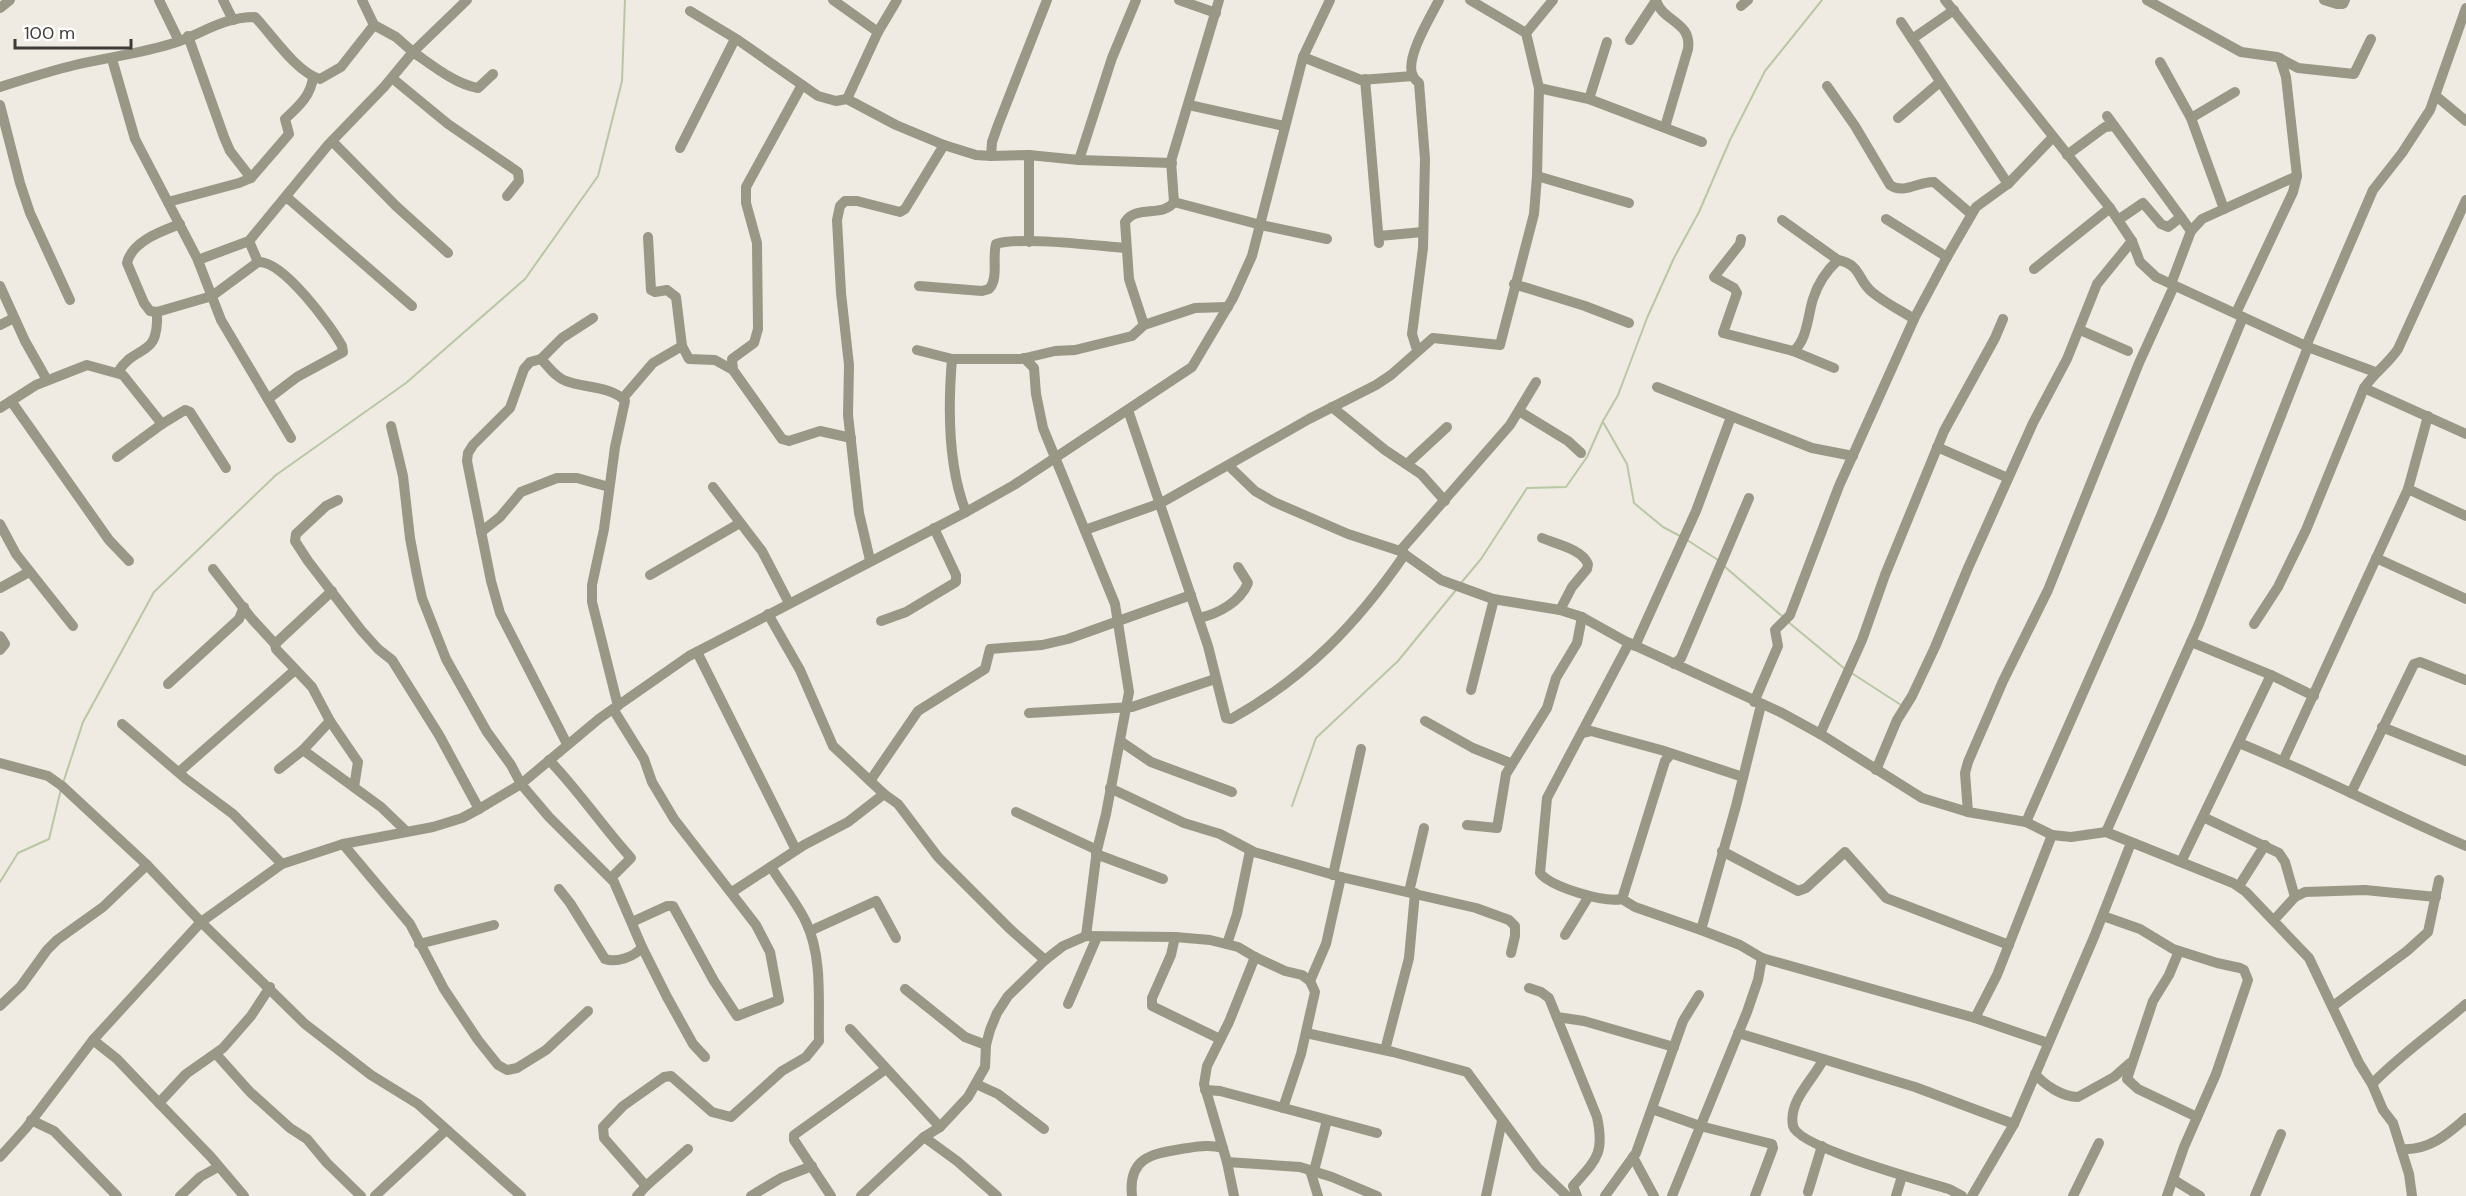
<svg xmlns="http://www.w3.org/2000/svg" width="2466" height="1196" font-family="'DM Sans',sans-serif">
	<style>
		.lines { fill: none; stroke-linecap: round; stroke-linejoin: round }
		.stream { stroke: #b7c8a2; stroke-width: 2 }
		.minor { stroke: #999786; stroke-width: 10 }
	</style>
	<rect width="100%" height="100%" fill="#efeae2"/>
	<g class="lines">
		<!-- stream -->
		<g class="stream">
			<path d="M1603,422L1627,464L1634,503L1663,527L1680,536"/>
			<path d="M1687,540L1718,560"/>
			<path d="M1724,566L1783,617"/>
			<path d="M1461,583L1481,559L1527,488L1566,487L1587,457L1603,421L1618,395L1647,318L1674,258L1699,212L1730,140L1765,71L1822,0"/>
			<path d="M1787,621L1845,669"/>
			<path d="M1850,672L1901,705"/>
			<path d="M63,783L83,722L154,592L276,475L406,383L525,279L598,176L622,81L625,0"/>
			<path d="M1292,806L1316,738L1398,661L1456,590"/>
			<path d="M0,882L18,853L49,839L61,789"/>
		</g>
		<!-- minor -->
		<g class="minor">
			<path d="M159,0L179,41"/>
			<path d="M223,0L233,20"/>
			<path d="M467,0L413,52C432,65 455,84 478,88L493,74"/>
			<path d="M833,0L878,32"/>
			<path d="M1179,0L1216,13"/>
			<path d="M1470,0L1526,33"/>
			<path d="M1656,0C1662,22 1692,21 1688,49L1665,127"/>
			<path d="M1945,0L2110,208L2132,241L2140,262L2156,277L2308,347L2375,372"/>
			<path d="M2147,0L2241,52L2277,57L2298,68L2354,74L2371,39"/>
			<path d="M2324,0L2337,4H2343L2345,0"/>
			<path d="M1741,6L1748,0"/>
			<path d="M0,8L10,0"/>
			<path d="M690,11L738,40L818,96L836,101L847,99L896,125L944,145L976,155L991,156L1029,155L1079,160L1172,163"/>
			<path d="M1901,22L2008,184"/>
			<path d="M188,36L224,137L230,151L251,178"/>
			<path d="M1912,39L1954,10"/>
			<path d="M1630,40L1655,2"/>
			<path d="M1303,57L1361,80L1413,76"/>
			<path d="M112,59L135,139L197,258L221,320L291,438"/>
			<path d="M2160,62L2191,118L2224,209"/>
			<path d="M392,78L448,124L518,172L519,181L507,196"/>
			<path d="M1365,79L1379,243"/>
			<path d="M1827,86L1855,126L1890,185C1904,195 1919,181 1934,182L1971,214"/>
			<path d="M0,87C25,79 50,71 75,65C109,57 144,53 177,42C205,32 224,17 255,17C272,35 297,73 320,79L341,67L374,25"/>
			<path d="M1539,88L1589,99L1702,142"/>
			<path d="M2436,96L2466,121"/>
			<path d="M847,99L878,32L897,0"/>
			<path d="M1589,99L1607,42"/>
			<path d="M0,105L20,183L30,213L70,300"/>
			<path d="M1189,105L1284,126"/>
			<path d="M2107,116L2191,231"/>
			<path d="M1898,118L1940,82"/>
			<path d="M2191,118L2235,92"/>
			<path d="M332,141L396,206L448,253"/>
			<path d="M680,148L735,39"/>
			<path d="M2067,155L2105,127L2114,126"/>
			<path d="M991,156L992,142L998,125L1047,0"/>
			<path d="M1079,160L1112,58L1136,0"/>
			<path d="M1537,176L1629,203"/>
			<path d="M286,199L290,200L412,306"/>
			<path d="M168,202L239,183L251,178L289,134L285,119C298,107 311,96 313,77"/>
			<path d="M1174,202L1261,225L1327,239"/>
			<path d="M1886,219L1947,257"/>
			<path d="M1782,220L1838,260C1862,265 1857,280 1872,292C1885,303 1900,310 1914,319"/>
			<path d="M2118,220L2143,203L2161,224L2168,227L2181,217"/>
			<path d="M180,224C162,231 132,241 127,263L144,303L150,311L157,312L212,296L258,262C283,260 331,326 342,346L343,352L297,377L268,399"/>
			<path d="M1379,236L1423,232"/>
			<path d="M648,237L651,290L655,292L667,290L676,297L682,346L689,359L715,360L733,370L782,439L789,441L820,431L851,438"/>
			<path d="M1741,239L1740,244L1714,277L1734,288L1737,293L1723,333L1793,351L1834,368"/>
			<path d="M249,241L258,262"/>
			<path d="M1029,242V155"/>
			<path d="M198,260L249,241L328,145L384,87L413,52L396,37L374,25L362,0"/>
			<path d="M2034,269L2110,208"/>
			<path d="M1514,284L1585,306L1629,323"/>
			<path d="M2171,284L2191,231L2202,219L2297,176"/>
			<path d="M0,286L25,341L47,380"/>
			<path d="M919,286L982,291L989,289C999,278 992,259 996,244C1019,236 1098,246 1126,248"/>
			<path d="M2236,313L2293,192L2297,176L2286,77L2280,58"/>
			<path d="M0,325L14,318"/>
			<path d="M1144,325L1129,279L1125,222C1136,204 1163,218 1174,202L1171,161L1219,0"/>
			<path d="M2080,330L2128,351"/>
			<path d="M2306,346L2373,190L2402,153L2430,110L2466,8"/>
			<path d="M917,350L952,359H1021L1055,351L1075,350L1132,336L1144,325L1195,308L1228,307"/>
			<path d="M1417,350L1412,334L1423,248L1425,159L1419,83C1417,81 1414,79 1413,76C1404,59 1431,16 1439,0"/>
			<path d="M1793,351C1807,342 1808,314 1813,299C1818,283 1826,271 1838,260"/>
			<path d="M1024,358L1034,368L1036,394L1043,428L1115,604L1129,692L1106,814L1097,850L1086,936"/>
			<path d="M541,359C549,367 555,377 566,381C584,388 612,386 625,401L615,447L604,529L592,585V602L618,706"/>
			<path d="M952,359C948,407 948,467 966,512"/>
			<path d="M733,370L732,359L754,343L758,329L757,243L746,203V187L802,85"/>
			<path d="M118,372C137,342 159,360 157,312"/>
			<path d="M1657,387L1812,448L1853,456"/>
			<path d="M2364,388L2466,434"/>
			<path d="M623,398L653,363L682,346"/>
			<path d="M11,401L109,540L129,561"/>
			<path d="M1332,407L1385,450L1421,474L1445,501"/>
			<path d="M0,408L36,385L87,365L123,375L162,424"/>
			<path d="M1128,410L1208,646L1226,718L1231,719C1305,678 1357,624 1405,554"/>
			<path d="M1519,411L1568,441L1581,453"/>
			<path d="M391,426L403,476L410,538L417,575L422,598L446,659L487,732L511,765L521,784L549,817L614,882L642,947L667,997L693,1044L705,1057"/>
			<path d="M1937,447L2008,478"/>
			<path d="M117,457L162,424L185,410L190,412L226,468"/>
			<path d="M1407,464L1447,427"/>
			<path d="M1229,466L1255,491L1274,502L1348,534L1400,551L1441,580L1493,599L1560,610L1582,617L1625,641L1780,712L1822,735L1922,798L1968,812L2026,822L2052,835L2071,837L2106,832L2233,883L2246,892L2309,958L2359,1063L2372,1084L2383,1110L2393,1123L2409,1174L2412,1196"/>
			<path d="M713,487L762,551L789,603"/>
			<path d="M2408,489L2466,516"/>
			<path d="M338,500L326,506L296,534L295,541L308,561L361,630L378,649L392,660L439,735L479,809"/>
			<path d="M0,524L16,554L73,626"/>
			<path d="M1085,530L1161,503L1309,419L1376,385L1391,375L1433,338L1500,345L1534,214L1537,176L1539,88L1526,33L1553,0"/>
			<path d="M481,532L500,517L521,492L557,478H577L609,487"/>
			<path d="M1542,538C1556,544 1582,549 1588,564L1587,569L1572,587L1560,610"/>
			<path d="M1400,551L1510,425L1536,382"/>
			<path d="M2376,558L2466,599"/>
			<path d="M870,560L859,513L848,415L849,365L841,293L837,220L840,206L845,201H857L900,212L905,209L944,145"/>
			<path d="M213,569L252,619L275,644L276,649L312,687L330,721L358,762L354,787"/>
			<path d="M650,575L740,523"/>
			<path d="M0,588L29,572"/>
			<path d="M768,614L800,670L833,746L884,794L898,804L938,857L1010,929L1045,960"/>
			<path d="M1199,618C1218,614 1240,602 1248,583L1238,567"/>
			<path d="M881,621L906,612L956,582V575L934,528"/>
			<path d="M2254,624L2278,587L2306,530L2364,388C2374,373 2388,364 2398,349L2466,200"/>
			<path d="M0,636L5,644L0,650"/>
			<path d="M2191,642L2271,675L2314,696"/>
			<path d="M1629,643L1547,798L1540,873C1551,887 1604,903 1622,899L1635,907L1701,930"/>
			<path d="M275,644L332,591"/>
			<path d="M1635,646L1696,511L1731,417"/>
			<path d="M697,652L796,850"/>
			<path d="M1674,664L1681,658L1749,498"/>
			<path d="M168,684L239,619L244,607"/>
			<path d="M1471,690L1494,599"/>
			<path d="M1754,702L1778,646L1775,630L1790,615L1839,486L1915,317L1947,257L1976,207L2009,183L2053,137"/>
			<path d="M1761,705L1736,806L1701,930L1740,945L1762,958L1975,1018L2048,1043"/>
			<path d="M613,709L644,759L652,782L674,819L756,925L770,952L779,1000L737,1016L714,981L673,906H667L632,922"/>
			<path d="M1029,713L1132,707L1215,679"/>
			<path d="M1425,721L1473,748L1510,763"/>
			<path d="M122,724L186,779L233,814L282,864"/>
			<path d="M2382,727L2466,761"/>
			<path d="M1582,733L1591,731L1661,750L1743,777"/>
			<path d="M1820,734L1862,640L1885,575L1944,431L1995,338L2003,319"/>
			<path d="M1120,741L1151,762L1232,792"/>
			<path d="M2239,743C2316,774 2389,813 2466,846"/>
			<path d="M567,744L500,613L491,581L467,461L468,453L473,445L510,408L524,369L530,362L541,359L562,338L593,318"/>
			<path d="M303,750L381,807L406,831"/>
			<path d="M549,760C579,791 602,826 631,858L611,878"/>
			<path d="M2283,761L2408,489L2428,416"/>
			<path d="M0,763L48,776L62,786L147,865L201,922L305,1024L371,1075L418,1104L521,1196"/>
			<path d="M279,769L303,750L330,721"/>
			<path d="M1876,770L1897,720L1912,696L1935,647L1968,568L2033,423L2067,359L2097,284L2132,241"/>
			<path d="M179,772L295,670"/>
			<path d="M870,781L918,711L985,669L990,649L1042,645L1068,639L1191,595"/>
			<path d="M1110,788L1184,823L1220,834L1254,852L1341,877L1476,908L1509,920L1515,926V936L1511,953"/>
			<path d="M2351,793L2414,664L2420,662L2466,680"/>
			<path d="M1016,812L1097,850"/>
			<path d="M1968,812L1965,773L1968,762L2003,681L2048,590L2139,363L2174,286"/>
			<path d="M2203,817L2279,853L2285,862L2295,897"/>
			<path d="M2026,822L2160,518L2243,317"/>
			<path d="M1467,825L1497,828L1506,774L1547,708L1556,678L1577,643L1582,617"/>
			<path d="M2106,832L2199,624L2308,347"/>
			<path d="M343,844L410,924L444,989L478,1040L498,1065L507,1070L517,1068L546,1050L588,1011"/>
			<path d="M1722,851L1798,891L1806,888L1845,852L1886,898L2009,945"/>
			<path d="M1096,854L1163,879"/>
			<path d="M2181,862L2271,675"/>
			<path d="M1333,875L1361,749"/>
			<path d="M2239,886L2265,845"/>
			<path d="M559,889L570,903L605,959C616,963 635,957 642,947"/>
			<path d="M732,892L804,845L848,822L884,794"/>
			<path d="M1409,892L1424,828"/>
			<path d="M1622,899L1665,761L1671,754"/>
			<path d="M2103,916L2140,929L2173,949L2217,963L2240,968L2244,970L2248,980L2216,1074L2184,1147L2167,1196"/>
			<path d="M2274,920L2295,897L2305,892L2365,890L2436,897"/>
			<path d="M810,931L876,901L896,938"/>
			<path d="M1565,935L1589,896"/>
			<path d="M1175,937L1171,955L1152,998V1006L1220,1039"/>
			<path d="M419,944L494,925"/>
			<path d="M1227,944L1237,914L1250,851"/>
			<path d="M2179,951L2169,975L2153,1001L2127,1079L2138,1089L2197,1117"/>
			<path d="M1310,981L1326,944L1341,877"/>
			<path d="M1529,988L1541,992L1549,998L1597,1117C1605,1154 1596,1160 1573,1186L1577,1196"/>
			<path d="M905,989L965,1037L986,1045"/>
			<path d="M1068,1004L1097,937"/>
			<path d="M0,1006L21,986L47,950L57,940L103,907L147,865"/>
			<path d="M2333,1006L2407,951L2428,932L2439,880"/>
			<path d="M1557,1017L1584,1021L1674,1047"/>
			<path d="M1975,1018L1997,975L2052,835"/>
			<path d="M850,1029L940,1127"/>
			<path d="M1306,1033L1393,1052L1467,1072L1537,1167L1567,1196"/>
			<path d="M1738,1033L1915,1087L2014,1124"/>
			<path d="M93,1040L117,1059L159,1103L211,1157L244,1196"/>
			<path d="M1385,1050L1409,958L1415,893"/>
			<path d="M216,1054L250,1092L290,1128L307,1139L327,1163L361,1196"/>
			<path d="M1823,1060C1813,1080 1788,1101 1793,1126C1798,1147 1925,1182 1949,1189L1962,1196"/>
			<path d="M2035,1074C2045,1085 2062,1097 2078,1097L2114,1077L2130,1063"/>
			<path d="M976,1084L998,1094L1044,1129"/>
			<path d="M2372,1084C2401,1054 2435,1031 2466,1004"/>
			<path d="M1205,1090L1220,1091L1377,1133"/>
			<path d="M159,1103L186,1074L223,1048L251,1016L270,987"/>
			<path d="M1652,1109L1700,1126L1772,1144L1773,1148L1755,1196"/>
			<path d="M31,1120L54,1131L117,1196"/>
			<path d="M924,1137L957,1161L997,1196"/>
			<path d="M2401,1149C2428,1151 2447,1135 2466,1118"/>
			<path d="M0,1157L26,1128L93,1040L201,922L282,864L343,844L433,827L462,818L479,809L521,784L600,718L689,656L966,512L1014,485L1192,367L1233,298L1252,256L1303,57L1330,0"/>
			<path d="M1633,1157L1654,1196"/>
			<path d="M1227,1162L1300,1167L1332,1177L1377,1196"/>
			<path d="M1310,1170L1318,1196"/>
			<path d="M1314,1171L1327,1120"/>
			<path d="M2174,1180L2200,1196"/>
			<path d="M646,1186L604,1138L603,1127L623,1106L664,1077L671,1076L712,1112L731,1117L782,1071L806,1057L819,1041C818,1002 823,958 806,922C797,903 782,885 771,867"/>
			<path d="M1808,1192L1822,1146"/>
			<path d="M180,1196L200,1177L218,1167"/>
			<path d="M375,1196L446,1130"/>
			<path d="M637,1196L646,1186L688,1149"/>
			<path d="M751,1196L781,1178L812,1166"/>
			<path d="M831,1196L794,1140V1135L886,1069"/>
			<path d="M861,1196L924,1137L940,1127L968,1097L985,1067L986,1045L990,1030L997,1013L1008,996L1045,960L1063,946L1086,936L1175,937L1210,940L1238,947L1255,957L1285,971L1302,975L1310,981L1315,992L1301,1054L1283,1108"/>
			<path d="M1132,1196C1128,1158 1151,1154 1181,1149C1196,1147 1208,1144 1223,1148"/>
			<path d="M1234,1196L1227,1162L1204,1084L1207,1066L1229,1022L1255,957"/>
			<path d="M1486,1196L1502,1121"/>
			<path d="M1605,1196L1636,1153L1683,1021L1699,995"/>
			<path d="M1672,1196L1747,1012L1758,980L1762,958"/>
			<path d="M1896,1196L1902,1176"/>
			<path d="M1972,1196L2014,1124L2094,937L2131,843"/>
			<path d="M2073,1196L2099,1143"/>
			<path d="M2255,1196L2281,1134"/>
		</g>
	</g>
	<!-- scale -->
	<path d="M15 39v9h116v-9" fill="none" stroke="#3e3c39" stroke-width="3"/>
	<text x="24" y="39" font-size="18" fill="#3e3c39" stroke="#ffffff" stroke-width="4.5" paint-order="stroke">100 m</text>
</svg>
